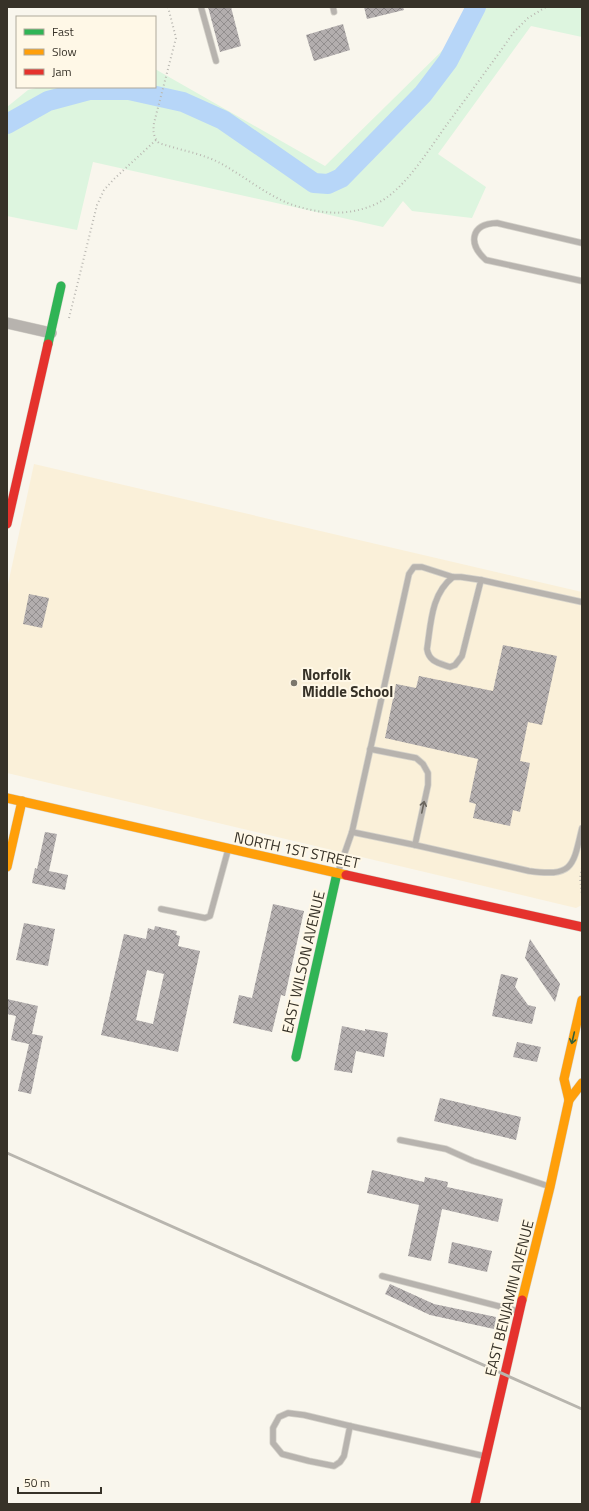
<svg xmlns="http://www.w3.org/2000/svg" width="589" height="1511" font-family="'Titillium Web',sans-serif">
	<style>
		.built { fill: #faf0d9 }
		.park { fill: #ddf5df }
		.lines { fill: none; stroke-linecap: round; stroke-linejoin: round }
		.river { stroke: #b7d6f8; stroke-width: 20 }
		.building { fill: url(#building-cross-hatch); fill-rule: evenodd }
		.lane-casing { stroke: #d5d2ca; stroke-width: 7 }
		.street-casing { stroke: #d5d2ca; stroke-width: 12 }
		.fast-casing { stroke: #d5d2ca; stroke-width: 10 }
		.slow-casing { stroke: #d5d2ca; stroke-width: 10 }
		.jam-casing { stroke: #d5d2ca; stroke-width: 10 }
		.path { stroke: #bab8b2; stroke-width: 2; stroke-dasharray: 1 3; stroke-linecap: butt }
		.lane { stroke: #b7b3ae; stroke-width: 5.5 }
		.street { stroke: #b7b3ae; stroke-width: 11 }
		.fast { stroke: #30b455; stroke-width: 9 }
		.slow { stroke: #ff9f0a; stroke-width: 9 }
		.jam { stroke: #e5322d; stroke-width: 9 }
		.rail { stroke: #b8b5ae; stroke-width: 3 }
		.oneway { stroke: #6a665e }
		.oneway2 { stroke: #356038 }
		.poi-dot { fill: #7b776d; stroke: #fff8e7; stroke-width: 1.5 }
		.labels { text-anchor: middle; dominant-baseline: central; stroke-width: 4; stroke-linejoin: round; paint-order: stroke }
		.poi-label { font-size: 15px; font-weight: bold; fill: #373228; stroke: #fff8e7; text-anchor: start }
		.street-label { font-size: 15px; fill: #373228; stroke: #fff8e7 }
	</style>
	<defs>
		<pattern id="building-cross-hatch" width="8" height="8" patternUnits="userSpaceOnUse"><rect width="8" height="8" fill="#b3aeae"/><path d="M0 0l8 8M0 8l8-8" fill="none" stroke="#928e8e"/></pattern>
	</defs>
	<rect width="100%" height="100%" fill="#f9f6ed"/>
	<!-- built -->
	<path class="built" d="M34,464L582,592V905L576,908L7,773V589Z"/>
	<!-- park -->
	<path class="park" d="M467,7H582V37L531,26L438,154L486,187L472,218L412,211L403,201L383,227L93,162L77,230L7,216V107L28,90L40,87H155V69L325,166L448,45Z"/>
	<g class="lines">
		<!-- river -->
		<path class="river" d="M7,124L48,101L89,90H129L183,102L223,120L314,183L328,184L341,178L423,94L448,61L476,7"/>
	</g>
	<!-- building -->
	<g class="building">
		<path d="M208,7H231L241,46L220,52Z"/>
		<path d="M364,7H403L404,10L367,19Z"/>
		<path d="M343,24L350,50L314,61L306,35Z"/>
		<path d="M29,594L49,598L42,628L23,624Z"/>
		<path d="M503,645L557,656L542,725L528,722L520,761L530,763L520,812L513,810L510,826L473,818L476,804L469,802L478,759L385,738L396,684L416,688L419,676L493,691Z"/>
		<path d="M45,832L57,834L49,871L68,875L65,890L32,883L35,868L37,869Z"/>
		<path d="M273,904L304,911L285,996L281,995L272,1032L233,1023L239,995L252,998Z"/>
		<path d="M24,923L55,929L48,966L16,960Z"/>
		<path d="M155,926L177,931L176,935L180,936L178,946L200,951L178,1052L101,1035L124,934L146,939L148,928L154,930ZM147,970L164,974L153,1024L136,1020Z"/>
		<path d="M530,939L560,984L555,1002L525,958Z"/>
		<path d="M501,974L518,978L515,987L528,1005L536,1007L532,1024L492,1016Z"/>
		<path d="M7,999L38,1006L32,1034L43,1036L31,1094L18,1091L29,1044L11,1040L16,1016L7,1014Z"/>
		<path d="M342,1026L365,1031V1029L388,1033L384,1057L356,1051L352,1073L334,1070Z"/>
		<path d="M517,1042L541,1047L537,1062L513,1057Z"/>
		<path d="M440,1098L521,1117L516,1140L434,1121Z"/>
		<path d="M372,1170L424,1182L425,1177L448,1182L447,1187L503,1199L498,1222L442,1209L431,1261L408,1256L419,1205L367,1193Z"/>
		<path d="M452,1242L492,1251L487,1272L448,1263Z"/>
		<path d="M390,1284L434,1304L496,1317L494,1329L430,1315L385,1294Z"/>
	</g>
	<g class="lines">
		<!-- lane casing -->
		<g class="lane-casing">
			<g id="lane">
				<path d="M201,7L216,61"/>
				<path d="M333,7L334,12"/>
				<path d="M582,243L497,223C470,224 468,244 486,260L582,281"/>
				<path d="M453,577H461L481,580L462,656L455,665L450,667C439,663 429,662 427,649C431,623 431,594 453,577Z"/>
				<path d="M481,580L582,602"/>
				<path d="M370,749L416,758L423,764L428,773V785L415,845"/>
				<path d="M352,832L415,845L529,871C573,877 573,867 582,828"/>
				<path d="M338,872L352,832L409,574L414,567H422L453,577"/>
				<path d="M161,909L205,918L210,916L228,850"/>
				<path d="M400,1140L446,1149L473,1161L548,1186"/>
				<path d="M382,1276L517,1311"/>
				<path d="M288,1413L304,1415L350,1426L344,1456L340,1462L334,1466L309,1461L282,1454L273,1443V1428L279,1417Z"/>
				<path d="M350,1426L484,1456"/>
			</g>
		</g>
		<!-- street casing -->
		<g class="street-casing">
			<path id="street" d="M7,323L51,333"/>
		</g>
		<!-- fast casing -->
		<g class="fast-casing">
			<g id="fast">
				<path d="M48,344L61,286"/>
				<path d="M296,1057L337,873"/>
			</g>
		</g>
		<!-- slow casing -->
		<g class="slow-casing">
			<g id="slow">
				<path d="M7,798L346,875"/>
				<path d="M7,867L22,801"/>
				<path d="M569,1100L564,1079L582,1000"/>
				<path d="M522,1300L550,1187L569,1100L582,1083"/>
			</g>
		</g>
		<!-- jam casing -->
		<g class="jam-casing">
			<g id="jam">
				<path d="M7,524L48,344"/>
				<path d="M346,875L582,927"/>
				<path d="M475,1504L522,1300"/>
			</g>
		</g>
		<!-- path -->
		<g class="path">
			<path d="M168,7L176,38L154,123C153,131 153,137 159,143C179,150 201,153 220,163C244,176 265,194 290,204C319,214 347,217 376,204C405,190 429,149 448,123C470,93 492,63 514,32L528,18L546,7"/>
			<path d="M69,318L97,205L104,190L114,179L156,140"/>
			<path d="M582,868L580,878L582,896"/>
		</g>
		<!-- lane -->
		<use href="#lane" class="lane"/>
		<!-- street -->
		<use href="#street" class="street"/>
		<!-- fast -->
		<use href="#fast" class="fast"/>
		<!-- slow -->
		<use href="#slow" class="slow"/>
		<!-- jam -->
		<use href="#jam" class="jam"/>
		<!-- rail -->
		<path class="rail" d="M7,1153L582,1409"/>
	</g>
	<!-- one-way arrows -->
	<defs><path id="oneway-shaft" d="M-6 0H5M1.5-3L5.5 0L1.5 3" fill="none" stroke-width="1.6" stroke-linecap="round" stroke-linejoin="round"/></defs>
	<use class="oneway" href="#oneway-shaft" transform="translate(423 807) rotate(-78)"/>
	<use class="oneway2" href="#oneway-shaft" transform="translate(573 1038) rotate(103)"/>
	<!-- markers -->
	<circle class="poi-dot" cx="294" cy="683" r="4"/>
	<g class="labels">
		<!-- poi labels -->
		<g class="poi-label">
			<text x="302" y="674">Norfolk<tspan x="302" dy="17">Middle School</tspan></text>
		</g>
		<!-- street labels -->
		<g class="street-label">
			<text transform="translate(297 850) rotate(12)">NORTH 1ST STREET</text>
			<text transform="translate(303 962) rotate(-77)">EAST WILSON AVENUE</text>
			<text transform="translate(509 1298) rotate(-76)">EAST BENJAMIN AVENUE</text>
		</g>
	</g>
	<!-- border -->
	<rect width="589" height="1511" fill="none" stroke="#373228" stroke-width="16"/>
	<!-- legend -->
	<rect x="16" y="16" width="140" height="72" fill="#fff8e7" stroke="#afa99b"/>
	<rect x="24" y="29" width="20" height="6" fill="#30b455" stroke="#afa99b"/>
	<text x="52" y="36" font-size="12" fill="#373228">Fast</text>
	<rect x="24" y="49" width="20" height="6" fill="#ff9f0a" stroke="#afa99b"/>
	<text x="52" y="56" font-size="12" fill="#373228">Slow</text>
	<rect x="24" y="69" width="20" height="6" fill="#e5322d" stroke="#afa99b"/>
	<text x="52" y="76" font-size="12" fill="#373228">Jam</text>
	<!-- scale -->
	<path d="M18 1487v6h83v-6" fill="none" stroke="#373228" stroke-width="2"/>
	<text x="24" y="1487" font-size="12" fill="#373228" stroke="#fff8e7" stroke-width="3" paint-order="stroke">50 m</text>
</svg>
